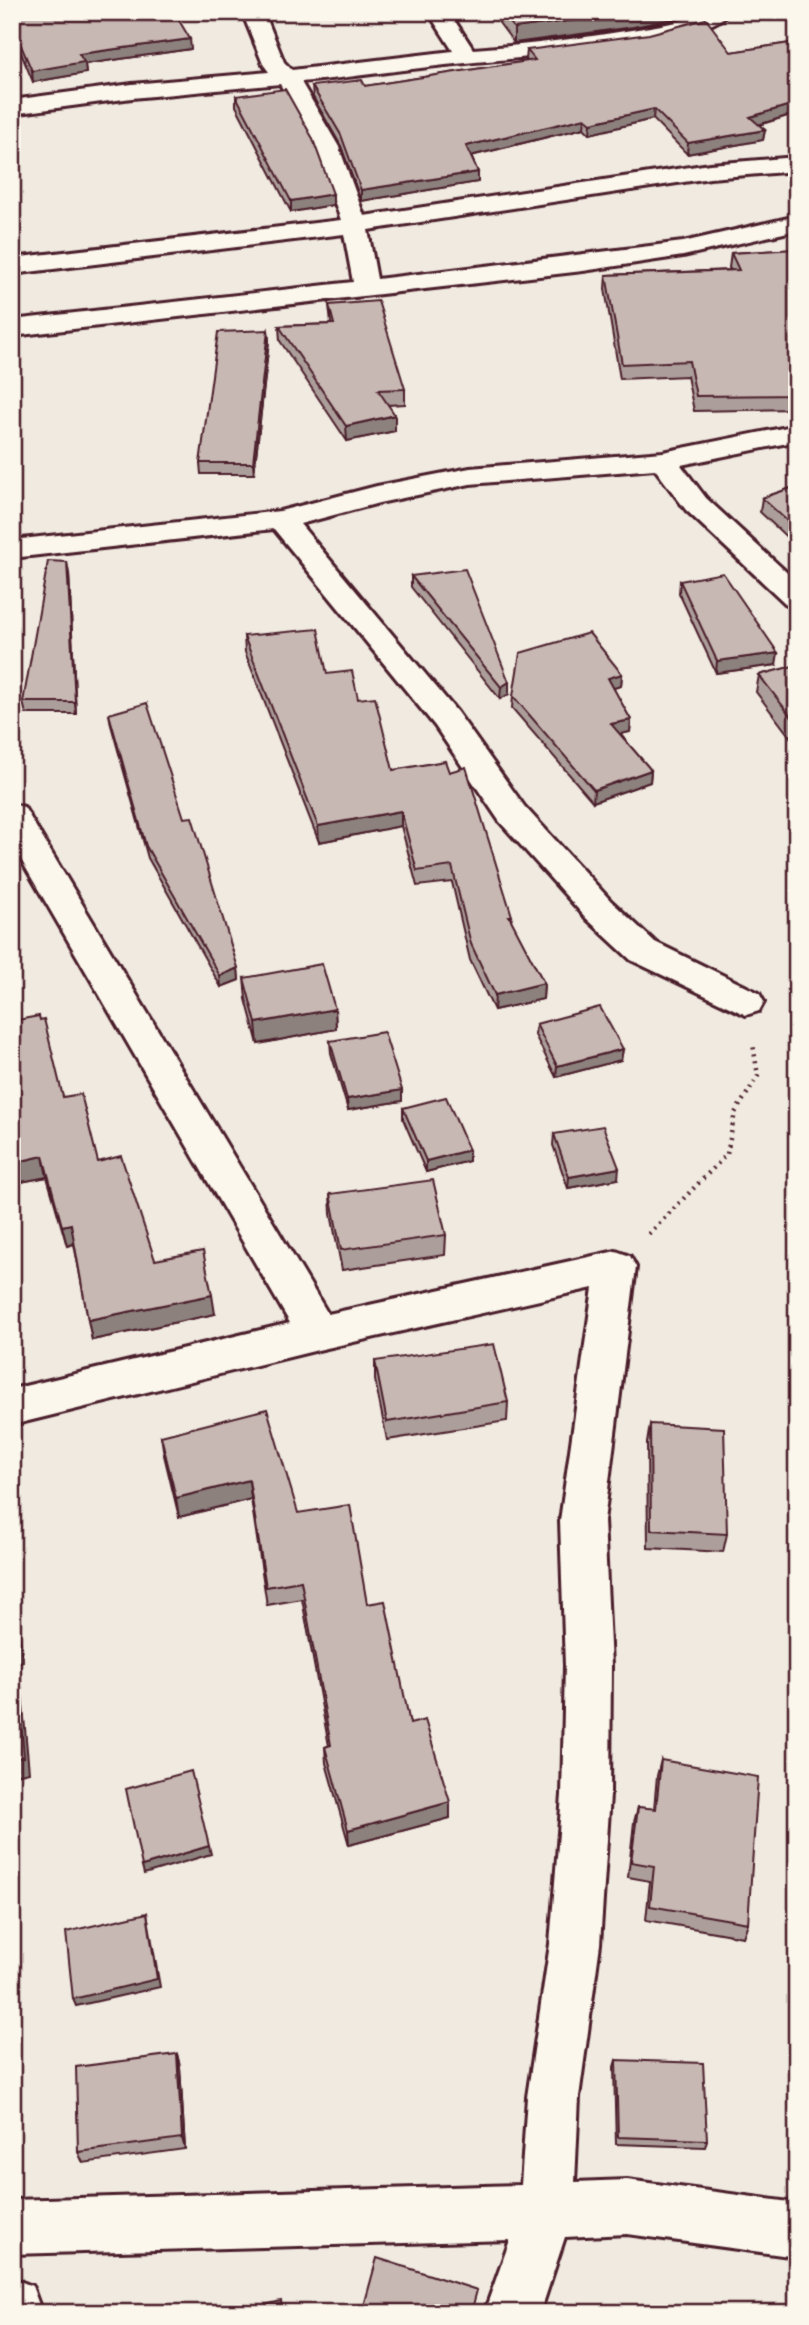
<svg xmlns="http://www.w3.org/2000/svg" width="809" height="2325" font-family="'Indie Flower',sans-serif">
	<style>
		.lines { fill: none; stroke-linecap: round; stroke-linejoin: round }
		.minor-casing { stroke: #4a1f2b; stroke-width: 6 }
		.path { stroke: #4a1f2b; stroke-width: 4.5; stroke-dasharray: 2 5; stroke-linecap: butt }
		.minor { fill: #fbf7ec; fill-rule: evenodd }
		.wall { fill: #ac9e9a; stroke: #4a1f2b; stroke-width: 2 }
		.shaded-wall { fill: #8c817d; stroke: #4a1f2b; stroke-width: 2 }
		.building { fill: #c8b8b3; stroke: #4a1f2b; stroke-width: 2 }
	</style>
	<rect width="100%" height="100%" fill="#f0eae0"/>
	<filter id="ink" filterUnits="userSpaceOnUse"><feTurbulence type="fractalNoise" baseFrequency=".0143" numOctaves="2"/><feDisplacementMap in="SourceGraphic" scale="14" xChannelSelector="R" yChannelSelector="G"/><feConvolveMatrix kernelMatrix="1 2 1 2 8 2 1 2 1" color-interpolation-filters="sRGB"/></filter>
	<g filter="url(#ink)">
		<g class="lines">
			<!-- minor casing -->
			<g class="minor-casing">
				<g id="minor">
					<path d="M242,12H264L284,62L292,70L453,51L428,12H449L473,49C535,45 595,36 656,26C682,22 704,12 729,12C706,46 512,58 466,63C411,68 356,77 301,82L339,147L364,216L710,164L797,157V171L710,178L368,230L377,279L683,242L797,216V230L683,256L583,271L12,336V320L353,282L344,234L12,274V258L341,220L315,147L280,84L132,98L12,114V100L132,84L269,72L263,64Z"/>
					<path d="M797,425V441L681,465L706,498L797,582V607L786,604L686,510L655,469L470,484L379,503L300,524L457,712L524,806L611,901L655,942L759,993L764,1002L759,1011L746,1015L631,960L587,919L500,822L435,726L274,529L12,558V540L280,511L377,486L470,468L663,452Z"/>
					<path d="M12,804L24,807L328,1314L616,1251L630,1256L636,1267L604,1521L611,1666L610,1795L600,1944L579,2097L575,2182L627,2180L797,2203V2257L627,2234L565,2237L540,2313H484L510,2240L12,2254V2200L521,2185L527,2097L550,1944L562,1795L565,1666L560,1521L593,1288L318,1350L12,1425V1389L290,1323L12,844Z"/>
					<path d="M12,2278L32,2286L42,2313H12Z"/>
				</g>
			</g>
			<!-- path -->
			<path class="path" d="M649,1234L727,1154L735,1113L758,1076L753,1044"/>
			<!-- minor -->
			<use href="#minor" class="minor"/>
		</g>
		<!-- wall -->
		<g class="wall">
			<path d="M12,12L191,49L85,64L86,73L33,82L12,32Z"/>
			<path d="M491,12H694L693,15L633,27L514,43Z"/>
			<path d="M797,42V113L759,125L765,130L763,140L687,154L653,119L590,134L584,128L471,156L478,172V182L361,201L341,146L313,97L312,86H365L528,61L526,60L527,50L731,52Z"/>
			<path d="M236,96L333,205L291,212L236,106Z"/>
			<path d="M797,249V409L694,411L687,376L620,379L605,289L606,275L731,270L729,268L731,253Z"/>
			<path d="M329,305L405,389V404L388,405L395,431L347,441L280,341L279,326L331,324Z"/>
			<path d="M268,330L269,341L254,474H201L200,463Z"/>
			<path d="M797,486V547L760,512L762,498Z"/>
			<path d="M69,573L76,714H26L23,702Z"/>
			<path d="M411,576L509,682V694L500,699L411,587Z"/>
			<path d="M680,581L776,665L716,673L679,593Z"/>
			<path d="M244,636L327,674L358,699L393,770L512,916L511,921L544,983L543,999L494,1010L470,960L452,882L417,886L401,826L319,842L245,652Z"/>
			<path d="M797,665V746L756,692L759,675Z"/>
			<path d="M622,674L621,686L613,688L631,720L630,732L620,734L651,770L650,782L593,802L512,708L513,696Z"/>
			<path d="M109,714L238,968L239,980L221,987L148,858L111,725Z"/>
			<path d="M244,978L335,1009L336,1029L258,1044L246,999Z"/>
			<path d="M536,1024L623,1049L621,1060L556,1077L535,1035Z"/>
			<path d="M330,1041L402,1090V1101L348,1110L331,1053Z"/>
			<path d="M63,1097L98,1162L155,1260L215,1314L92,1340L74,1244L67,1246L47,1177L21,1182Z"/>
			<path d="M403,1108L469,1150V1161L426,1172L403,1119Z"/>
			<path d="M554,1134L618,1179L568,1188L553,1145Z"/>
			<path d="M330,1194L446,1235L445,1255L342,1270L331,1214Z"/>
			<path d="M375,1361L508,1402L507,1421L387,1440L375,1380Z"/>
			<path d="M650,1424L727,1534L723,1552L648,1548L647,1443Z"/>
			<path d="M161,1436L298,1513L367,1604L410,1724L450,1802V1818L349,1845L326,1763L325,1747L329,1746L302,1599L267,1605L251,1499L179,1517L164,1455Z"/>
			<path d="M661,1760L748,1923L743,1937L646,1920L650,1881L628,1877L634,1822L638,1807L654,1809L657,1776Z"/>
			<path d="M177,2054L180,2067L185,2149L83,2163L78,2152Z"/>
			<path d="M616,2060L707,2140L705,2147L616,2144L614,2067Z"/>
		</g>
		<!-- shaded-wall -->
		<g class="shaded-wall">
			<path d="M636,12H694L693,15L633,27L514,43V28Z"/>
			<path d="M190,39L191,49L85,64L86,73L33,82L32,71L79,54Z"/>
			<path d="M797,103V113L748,128L750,117Z"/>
			<path d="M654,109L653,119L590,134L591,123Z"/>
			<path d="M585,118L584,128L466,157V146Z"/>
			<path d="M765,130L763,140L687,154L688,143Z"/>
			<path d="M478,172V182L361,201V190Z"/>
			<path d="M333,194V205L291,212V201Z"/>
			<path d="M268,330L269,341L254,474L253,463Z"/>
			<path d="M395,415V431L347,441L346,426Z"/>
			<path d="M67,562L69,573L76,714L75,702Z"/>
			<path d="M778,653L776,665L716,673L717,661Z"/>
			<path d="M622,674L621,686L607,690L608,678Z"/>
			<path d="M509,682V694L500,699L501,687Z"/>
			<path d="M631,720L630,732L610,736L611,724Z"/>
			<path d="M651,770L650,782L593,802L594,790Z"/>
			<path d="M401,811V826L319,842L318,826Z"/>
			<path d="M238,968L239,980L221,987L220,976Z"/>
			<path d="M544,983L543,999L494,1010L495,995Z"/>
			<path d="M335,1009L336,1029L258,1044L256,1023Z"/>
			<path d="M623,1049L621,1060L556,1077L557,1066Z"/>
			<path d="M402,1090V1101L348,1110L347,1099Z"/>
			<path d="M469,1150V1161L426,1172V1161Z"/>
			<path d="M43,1156L47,1177L21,1182L17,1162Z"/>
			<path d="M619,1168L618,1179L568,1188L569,1177Z"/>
			<path d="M71,1224L75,1243L67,1246L62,1226Z"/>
			<path d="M212,1295L215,1314L92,1340L88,1320Z"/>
			<path d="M249,1480L251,1499L179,1517L176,1498Z"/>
			<path d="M12,1591L14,1598L23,1661L19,1662L29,1772L12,1776L14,1645Z"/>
			<path d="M450,1802V1818L349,1845L348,1830Z"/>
			<path d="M209,1846L211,1854L144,1874L142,1866Z"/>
			<path d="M147,1913L160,1987L76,2006L73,1999Z"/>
			<path d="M177,2054L180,2067L185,2149L182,2138Z"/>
		</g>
		<!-- building -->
		<g class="building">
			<path d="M12,12H174L190,39L79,54L84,62L32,71L12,25Z"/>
			<path d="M502,12H636L514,28Z"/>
			<path d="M706,19L731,52L797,42V103L750,117L765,130L688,143L654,109L591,123L585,118L466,146L478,172L361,190L341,135L312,86L362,80L365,86L535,60L527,50L649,34Z"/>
			<path d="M285,89L312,137L333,194L291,201L236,96Z"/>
			<path d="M797,249V395L696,396L689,361L622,364L606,275L739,270L731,253Z"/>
			<path d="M378,301L405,389L378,390L395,415L346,426L279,326L334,324L329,305Z"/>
			<path d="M268,330L253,463H200L218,332Z"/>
			<path d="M797,486V530L762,498Z"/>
			<path d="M48,561L67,562L75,702H23Z"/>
			<path d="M465,569L509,682L501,687L411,576Z"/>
			<path d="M723,573L778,653L717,661L680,581Z"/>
			<path d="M318,629L327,674L352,671L358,699L375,697L393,770L445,761L449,772L466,767L512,916H509L544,983L495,995L471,944L452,866L417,871L401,811L318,826L244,636Z"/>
			<path d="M589,633L622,674L608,678L631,720L611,724L651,770L594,790L513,696L520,653Z"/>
			<path d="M797,665V724L759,675Z"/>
			<path d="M147,703L184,818L192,817L238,968L220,976L146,846L109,714Z"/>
			<path d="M322,964L335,1009L256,1023L244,978Z"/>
			<path d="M600,1007L623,1049L557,1066L536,1024Z"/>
			<path d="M39,1016L40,1020L44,1019L63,1097L81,1094L98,1162L121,1156L155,1260L203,1251L212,1295L88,1320L71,1224L62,1226L43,1156L17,1162L12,1140V1021Z"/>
			<path d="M384,1032L402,1090L347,1099L330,1041Z"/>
			<path d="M446,1097L469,1150L426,1161L403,1108Z"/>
			<path d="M603,1126L619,1168L569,1177L554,1134Z"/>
			<path d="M433,1180L446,1235L341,1250L330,1194Z"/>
			<path d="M494,1344L508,1402L387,1422L375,1361Z"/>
			<path d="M267,1409L298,1513L350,1505L367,1604L385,1601L410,1724L425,1720L450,1802L348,1830L325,1747L331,1745L301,1581L266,1587L249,1480L176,1498L161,1436Z"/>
			<path d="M650,1424L724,1428L727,1534L651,1530Z"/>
			<path d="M12,1606L17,1644L14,1645L24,1757L12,1759Z"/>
			<path d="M661,1760L758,1777L748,1923L650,1906L654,1866L631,1862L638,1807L656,1809Z"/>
			<path d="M191,1771L209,1846L142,1866L126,1789Z"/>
			<path d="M147,1913L157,1979L73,1999L66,1932Z"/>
			<path d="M177,2054L182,2138L78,2152L76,2067Z"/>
			<path d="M616,2060L703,2063L707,2140L618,2137Z"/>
			<path d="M377,2258L477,2290L471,2313H362Z"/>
			<path d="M281,2301L283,2313H232Z"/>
		</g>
	</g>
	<!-- margin -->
	<rect width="809" height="2325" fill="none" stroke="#fbf7ec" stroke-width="42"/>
	<rect x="21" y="21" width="767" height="2283" fill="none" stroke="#4a1f2b" stroke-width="2.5" filter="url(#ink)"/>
</svg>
